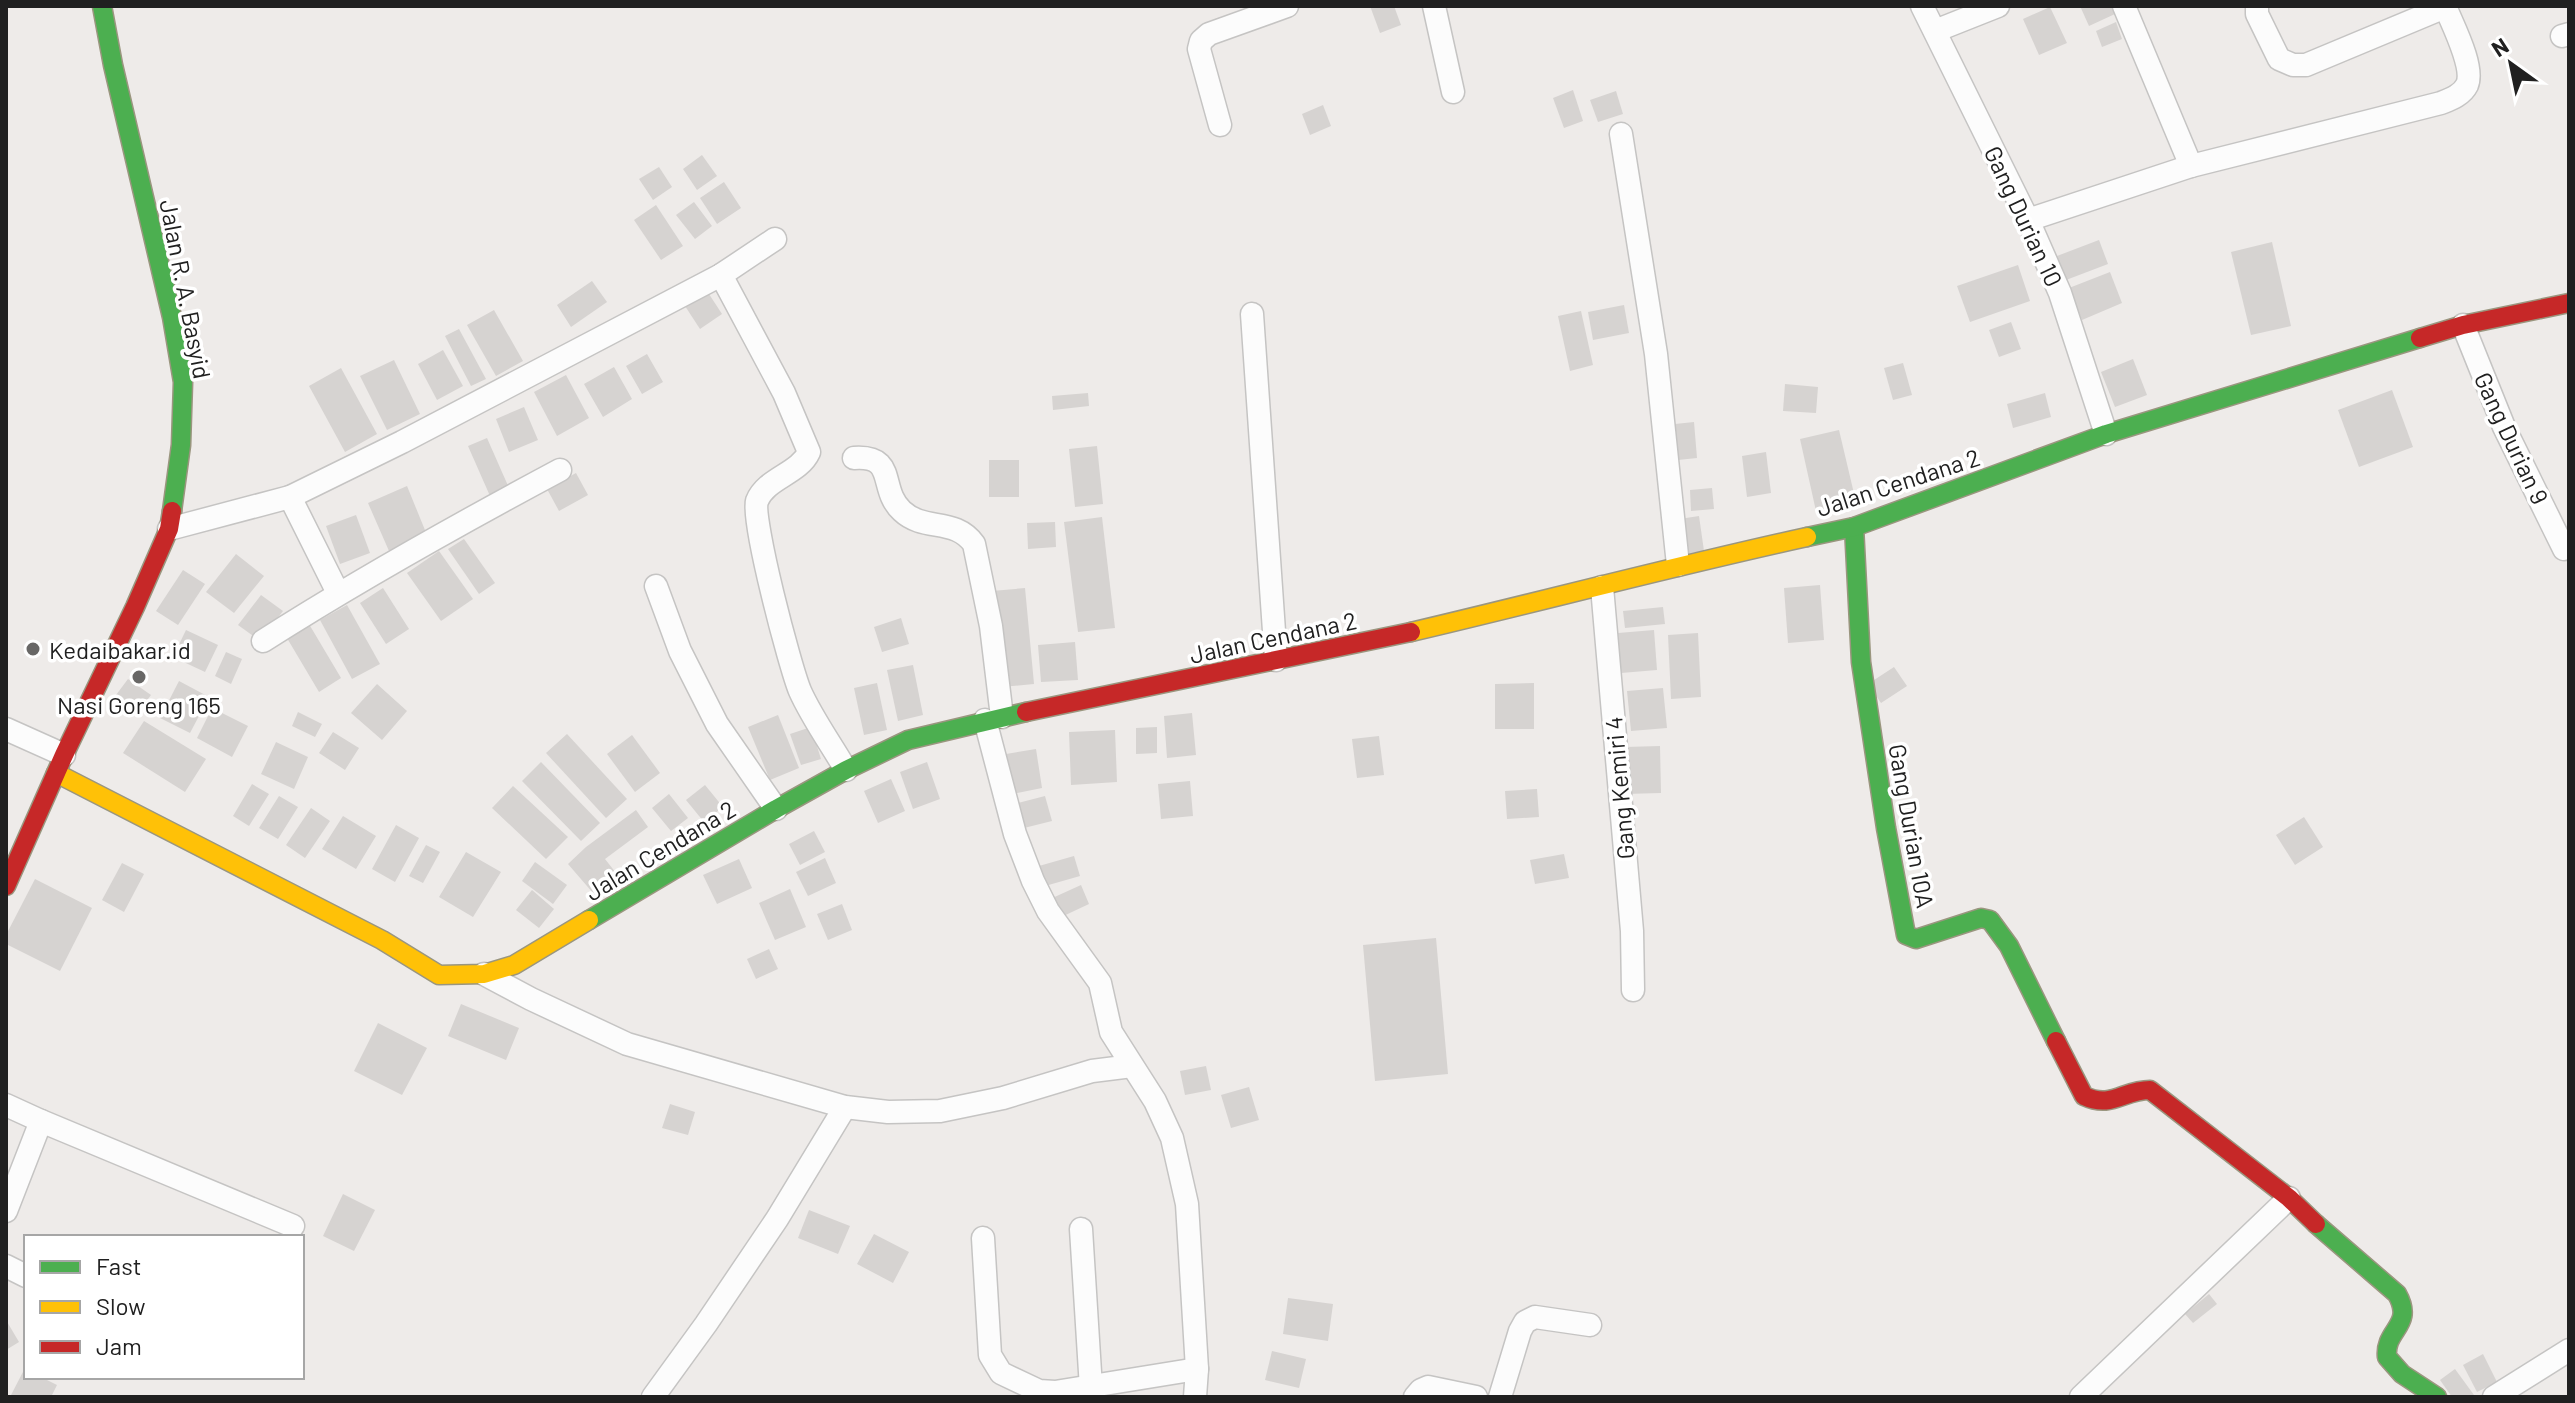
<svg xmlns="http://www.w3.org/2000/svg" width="2575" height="1403" font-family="Barlow,sans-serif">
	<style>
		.building { fill: #d6d3d1 }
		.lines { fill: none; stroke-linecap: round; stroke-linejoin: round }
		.street-casing { stroke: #c5c4c3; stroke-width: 25 }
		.fast-casing { stroke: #9a967f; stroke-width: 21 }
		.slow-casing { stroke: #9a967f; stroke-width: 21 }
		.jam-casing { stroke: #9a967f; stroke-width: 21 }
		.street { stroke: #fcfcfc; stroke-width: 22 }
		.fast { stroke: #4caf50; stroke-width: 18 }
		.slow { stroke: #ffc107; stroke-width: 18 }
		.jam { stroke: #c62828; stroke-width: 18 }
		.poi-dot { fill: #686766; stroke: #fff; stroke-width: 3 }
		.labels { text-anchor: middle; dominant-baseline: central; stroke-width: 7; stroke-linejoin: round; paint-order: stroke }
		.street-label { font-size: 24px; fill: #202020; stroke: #fff }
		.poi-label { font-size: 24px; fill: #202020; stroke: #fff; text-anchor: start }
	</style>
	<rect width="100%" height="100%" fill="#eeebe9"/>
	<!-- building -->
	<g class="building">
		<path d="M1370,6H1394L1401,25L1380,33Z"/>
		<path d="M2080,6H2112L2115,14L2089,26Z"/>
		<path d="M2050,7L2067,43L2039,55L2023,19Z"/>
		<path d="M2116,22L2122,39L2102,47L2096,31Z"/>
		<path d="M1573,90L1583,121L1564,128L1553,98Z"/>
		<path d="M1616,91L1623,114L1598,122L1590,100Z"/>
		<path d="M1323,105L1331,126L1310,135L1302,114Z"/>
		<path d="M702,155L717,176L697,190L683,169Z"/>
		<path d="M659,167L672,187L653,200L639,179Z"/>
		<path d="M724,182L741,208L717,224L700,198Z"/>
		<path d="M694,202L712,226L695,239L676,215Z"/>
		<path d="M656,205L683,246L661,260L634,220Z"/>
		<path d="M2099,240L2108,264L2066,280L2057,256Z"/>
		<path d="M2272,242L2291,326L2251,335L2231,252Z"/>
		<path d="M2018,265L2030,301L1970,322L1957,286Z"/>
		<path d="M2110,272L2122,303L2082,320L2069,288Z"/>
		<path d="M592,281L607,302L571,327L557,305Z"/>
		<path d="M707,291L722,314L700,329L685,306Z"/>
		<path d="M1624,305L1629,333L1593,340L1588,312Z"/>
		<path d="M494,310L523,361L496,376L467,325Z"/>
		<path d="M1581,311L1593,365L1570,371L1558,316Z"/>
		<path d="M2011,322L2021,349L1999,357L1989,330Z"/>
		<path d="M459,329L486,379L471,386L445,336Z"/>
		<path d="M443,350L463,386L437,400L418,364Z"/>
		<path d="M647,354L663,382L642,394L626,366Z"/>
		<path d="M2133,359L2147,395L2115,407L2101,372Z"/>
		<path d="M394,360L420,414L387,430L360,376Z"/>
		<path d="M1903,363L1912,395L1893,400L1884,368Z"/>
		<path d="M614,367L632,399L603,417L584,384Z"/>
		<path d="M341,368L377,434L345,452L309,386Z"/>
		<path d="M566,375L589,418L557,436L534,392Z"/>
		<path d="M1785,384L1818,387L1816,413L1783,411Z"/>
		<path d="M2392,390L2413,447L2359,467L2338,410Z"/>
		<path d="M1088,393L1089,406L1053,410L1052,396Z"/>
		<path d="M2045,393L2051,417L2013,428L2007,404Z"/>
		<path d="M524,407L538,440L509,452L496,419Z"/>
		<path d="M1694,422L1697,458L1678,460L1675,424Z"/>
		<path d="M1839,430L1856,502L1816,511L1800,439Z"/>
		<path d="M487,438L509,488L490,496L468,446Z"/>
		<path d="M1097,446L1103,504L1075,507L1069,449Z"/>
		<path d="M1766,452L1771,493L1747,497L1742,456Z"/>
		<rect x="989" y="460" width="30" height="37"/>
		<path d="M576,473L588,495L559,511L547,489Z"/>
		<path d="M407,486L427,535L389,551L368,503Z"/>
		<path d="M1712,488L1714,509L1691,511L1690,490Z"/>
		<path d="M356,515L370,553L340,564L326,526Z"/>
		<path d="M1699,516L1704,551L1678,555L1673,520Z"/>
		<path d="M1102,517L1115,628L1078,632L1064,522Z"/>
		<path d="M1055,522L1056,547L1028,549L1027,523Z"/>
		<path d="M464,539L495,583L479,594L448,549Z"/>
		<path d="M439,551L473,599L441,621L407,573Z"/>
		<path d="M236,554L264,576L234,613L206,592Z"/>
		<path d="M183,570L205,584L178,625L156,611Z"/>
		<path d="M1820,585L1824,640L1788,643L1784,588Z"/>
		<path d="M383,588L409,629L386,644L360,603Z"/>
		<path d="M1025,588L1034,684L1001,687L992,591Z"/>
		<path d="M261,595L283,611L260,641L238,625Z"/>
		<path d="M347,605L380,664L352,679L320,620Z"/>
		<path d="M1663,607L1665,624L1625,628L1623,611Z"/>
		<path d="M901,618L909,644L882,652L874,627Z"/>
		<path d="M306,619L341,678L319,692L284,633Z"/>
		<path d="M186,630L218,645L205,672L173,657Z"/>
		<path d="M1654,630L1657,670L1621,673L1618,633Z"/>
		<path d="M1698,633L1701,697L1671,699L1668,635Z"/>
		<path d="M1075,642L1078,680L1041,682L1038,645Z"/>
		<path d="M226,652L242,659L231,684L215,676Z"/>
		<path d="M913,665L923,715L898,721L887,670Z"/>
		<path d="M1894,667L1907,686L1881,703L1868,684Z"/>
		<path d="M128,679L151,695L135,716L113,699Z"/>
		<path d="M179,681L209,697L190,733L160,718Z"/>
		<path d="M877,683L887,730L864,735L854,688Z"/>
		<path d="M1534,683V729H1495V684Z"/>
		<path d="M377,684L407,711L382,740L351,713Z"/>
		<path d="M1663,688L1667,728L1631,731L1627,691Z"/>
		<path d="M212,708L248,726L232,757L197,738Z"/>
		<path d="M298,712L322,724L315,737L292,726Z"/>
		<path d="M1192,713L1196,755L1167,758L1164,716Z"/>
		<path d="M778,715L799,768L770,780L748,727Z"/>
		<path d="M144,721L206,759L185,792L123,753Z"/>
		<path d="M811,727L821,759L801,765L790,734Z"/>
		<path d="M1157,727V753L1136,754V728Z"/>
		<path d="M1115,730L1117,782L1071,785L1069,732Z"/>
		<path d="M333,732L359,748L345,770L319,753Z"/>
		<path d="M567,734L627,799L606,818L546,753Z"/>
		<path d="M632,735L660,773L635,792L607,754Z"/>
		<path d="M1379,736L1384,775L1357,778L1352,739Z"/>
		<path d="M276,742L308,757L294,789L261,774Z"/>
		<path d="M1660,746L1661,793L1625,794V747Z"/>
		<path d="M1036,749L1042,788L1007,795L1000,755Z"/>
		<path d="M541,762L600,823L581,841L522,781Z"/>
		<path d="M927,762L940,799L913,809L900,772Z"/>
		<path d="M891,779L905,811L878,823L864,791Z"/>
		<path d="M1190,781L1193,816L1161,819L1158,784Z"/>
		<path d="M252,784L269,794L249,826L233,816Z"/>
		<path d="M705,785L723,807L704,822L686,800Z"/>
		<path d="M513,786L568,837L546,859L492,808Z"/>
		<path d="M1537,789L1539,817L1507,819L1505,791Z"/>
		<path d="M669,794L688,818L671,831L652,808Z"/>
		<path d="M279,796L298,807L278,839L259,828Z"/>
		<path d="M1045,796L1052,821L1024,828L1018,803Z"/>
		<path d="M311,808L330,821L305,858L286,845Z"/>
		<path d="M636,810L648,827L605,859L616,873L593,893L568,864L586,847Z"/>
		<path d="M343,816L376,836L356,869L322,849Z"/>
		<path d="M2304,817L2323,847L2295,865L2276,835Z"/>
		<path d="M396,825L419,838L395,882L372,869Z"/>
		<path d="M814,831L825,852L800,865L789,844Z"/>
		<path d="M426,845L440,852L423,883L409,876Z"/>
		<path d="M466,852L501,872L473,917L439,897Z"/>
		<path d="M1564,854L1569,878L1535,884L1530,860Z"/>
		<path d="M1074,856L1080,876L1038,888L1032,868Z"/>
		<path d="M825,858L836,883L808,896L796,872Z"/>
		<path d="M739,859L752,888L717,904L703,875Z"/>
		<path d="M535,862L567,885L553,904L522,881Z"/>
		<path d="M122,863L144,874L124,912L102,900Z"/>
		<path d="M35,879L92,908L60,971L6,944V935Z"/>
		<path d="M1081,885L1089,904L1057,919L1048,900Z"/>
		<path d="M790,889L806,927L775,940L759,903Z"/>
		<path d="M532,890L554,909L539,928L516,910Z"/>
		<path d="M842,904L852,930L828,940L817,914Z"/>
		<path d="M1436,938L1448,1074L1375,1081L1363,945Z"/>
		<path d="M769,949L778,969L756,979L747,959Z"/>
		<path d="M461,1004L519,1028L506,1060L448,1036Z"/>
		<path d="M378,1023L427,1048L402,1095L354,1071Z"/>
		<path d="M1206,1066L1211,1090L1185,1095L1180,1071Z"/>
		<path d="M1249,1087L1259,1120L1231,1128L1221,1095Z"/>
		<path d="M670,1104L695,1112L688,1135L662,1128Z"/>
		<path d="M343,1194L375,1210L354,1251L323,1236Z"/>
		<path d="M809,1210L850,1226L838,1254L798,1238Z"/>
		<path d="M874,1234L909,1252L893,1283L857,1264Z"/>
		<path d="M2209,1294L2217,1304L2193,1323L2185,1314Z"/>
		<path d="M1288,1298L1333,1304L1328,1341L1283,1334Z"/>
		<path d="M6,1320L19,1342L6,1350Z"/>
		<path d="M1272,1351L1306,1359L1299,1388L1265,1380Z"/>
		<path d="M2483,1354L2497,1382L2477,1392L2463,1365Z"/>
		<path d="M26,1366V1377H41L57,1385L51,1397H10Z"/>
		<path d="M2455,1369L2474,1395L2472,1397H2452L2440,1380Z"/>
	</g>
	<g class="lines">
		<!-- street casing -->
		<g class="street-casing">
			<g id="street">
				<path d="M1434,6L1453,92"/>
				<path d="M1922,6L2028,220L2060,293L2106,434"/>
				<path d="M2124,6L2191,166"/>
				<path d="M2257,6V14L2279,59L2293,65H2306L2445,7"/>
				<path d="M1935,31L1998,6"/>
				<path d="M2562,36L2569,34"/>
				<path d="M1220,125L1199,49L1201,41L1209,34L1287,6"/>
				<path d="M1621,134L1656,354L1678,565"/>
				<path d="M2028,220L2191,166L2441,103C2451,99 2462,95 2467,85C2475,67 2452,24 2445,6"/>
				<path d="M721,275L784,393L809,452C799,474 766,478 757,501C751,519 790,667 800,691C812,718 831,744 846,770"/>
				<path d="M1252,314L1276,660"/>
				<path d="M2463,325L2504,427L2564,549"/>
				<path d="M854,458C898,455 878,489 902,511C924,532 955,517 974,544L991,626L1002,717"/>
				<path d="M290,497L338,593"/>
				<path d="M169,529L290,497L402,442L721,275L775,239"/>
				<path d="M656,586L680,651L717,724L776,809"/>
				<path d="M1602,587L1632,931L1633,990"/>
				<path d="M263,641C360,579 459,524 560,470"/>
				<path d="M985,720L1015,834L1033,881L1048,911L1100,983L1111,1032L1155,1101L1172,1138L1187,1204L1197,1369L1195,1397"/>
				<path d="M6,729L64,755"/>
				<path d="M484,974L531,999L627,1044L845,1107L888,1112L940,1111L1003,1098L1092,1071L1132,1066"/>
				<path d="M6,1105L41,1121"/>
				<path d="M6,1211L41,1121L293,1226"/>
				<path d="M1081,1229L1091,1388"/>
				<path d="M983,1238L990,1355L1001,1373L1039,1391L1055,1392L1197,1369"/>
				<path d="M6,1266L26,1276"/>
				<path d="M653,1397L706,1324L777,1219L845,1107"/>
				<path d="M1415,1397L1421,1390L1428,1387L1476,1397"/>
				<path d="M1500,1397L1520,1331L1525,1322L1535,1317L1590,1325"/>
				<path d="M2081,1397L2289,1198"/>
				<path d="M2494,1397L2569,1350"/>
			</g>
		</g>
		<!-- fast casing -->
		<g class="fast-casing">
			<g id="fast">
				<path d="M102,6L113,65L172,317L183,382L181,445L172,511"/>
				<path d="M1854,527L1861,662L1886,828L1906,935L1916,939L1981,918L1990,920L2009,946L2056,1041"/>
				<path d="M1807,537L1854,527L2106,434L2420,338"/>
				<path d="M589,920L776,809L846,770L908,740L1026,712"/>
				<path d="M2316,1224L2397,1294C2415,1326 2384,1329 2387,1357L2402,1374L2437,1397"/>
			</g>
		</g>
		<!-- slow casing -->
		<g class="slow-casing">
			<g id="slow">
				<path d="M1411,632C1543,601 1674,566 1807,537"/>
				<path d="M56,773L382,940L439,975L484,974L514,965L589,920"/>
			</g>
		</g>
		<!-- jam casing -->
		<g class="jam-casing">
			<g id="jam">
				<path d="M2420,338L2463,325L2569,303"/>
				<path d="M1026,712L1411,632"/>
				<path d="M6,886L64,755L135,607L169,529L172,511"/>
				<path d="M2056,1041L2084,1096C2112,1109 2123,1090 2150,1090L2289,1198L2316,1224"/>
			</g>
		</g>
		<!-- street -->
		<use href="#street" class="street"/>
		<!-- fast -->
		<use href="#fast" class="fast"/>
		<!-- slow -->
		<use href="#slow" class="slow"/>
		<!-- jam -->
		<use href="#jam" class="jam"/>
	</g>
	<!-- markers -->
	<g class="poi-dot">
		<circle cx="33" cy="649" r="8"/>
		<circle cx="139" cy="677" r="8"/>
	</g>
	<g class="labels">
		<!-- street labels -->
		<g class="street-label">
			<text transform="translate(2024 216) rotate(65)">Gang Durian 10</text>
			<text transform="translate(186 289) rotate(79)">Jalan R. A. Basyid</text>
			<text transform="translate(2512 438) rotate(65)">Gang Durian 9</text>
			<text transform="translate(1898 482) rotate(-18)">Jalan Cendana 2</text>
			<text transform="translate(1273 637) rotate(-12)">Jalan Cendana 2</text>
			<text transform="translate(1619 788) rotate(-95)">Gang Kemiri 4</text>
			<text transform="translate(1912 826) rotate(80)">Gang Durian 10A</text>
			<text transform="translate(660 850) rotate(-31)">Jalan Cendana 2</text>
		</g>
		<!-- poi labels -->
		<g class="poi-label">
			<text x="49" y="649">Kedaibakar.id</text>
			<text x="139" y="704" text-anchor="middle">Nasi Goreng 165</text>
		</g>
	</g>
	<!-- border -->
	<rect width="2575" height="1403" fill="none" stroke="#202020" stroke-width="16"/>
	<!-- legend -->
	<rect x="24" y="1235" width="280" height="144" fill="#ffffff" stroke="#a6a6a6" stroke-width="2"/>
	<rect x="40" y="1261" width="40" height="12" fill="#4caf50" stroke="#a6a6a6" stroke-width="2"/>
	<text x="96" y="1275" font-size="24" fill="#202020">Fast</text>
	<rect x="40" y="1301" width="40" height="12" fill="#ffc107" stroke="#a6a6a6" stroke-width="2"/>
	<text x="96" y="1315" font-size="24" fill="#202020">Slow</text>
	<rect x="40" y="1341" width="40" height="12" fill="#c62828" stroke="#a6a6a6" stroke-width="2"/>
	<text x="96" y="1355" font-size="24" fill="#202020">Jam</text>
	<!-- north arrow -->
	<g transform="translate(2511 64) rotate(327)" stroke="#ffffff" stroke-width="6" paint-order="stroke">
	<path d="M0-6L14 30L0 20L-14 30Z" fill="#202020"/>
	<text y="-12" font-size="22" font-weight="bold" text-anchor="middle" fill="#202020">N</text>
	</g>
</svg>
